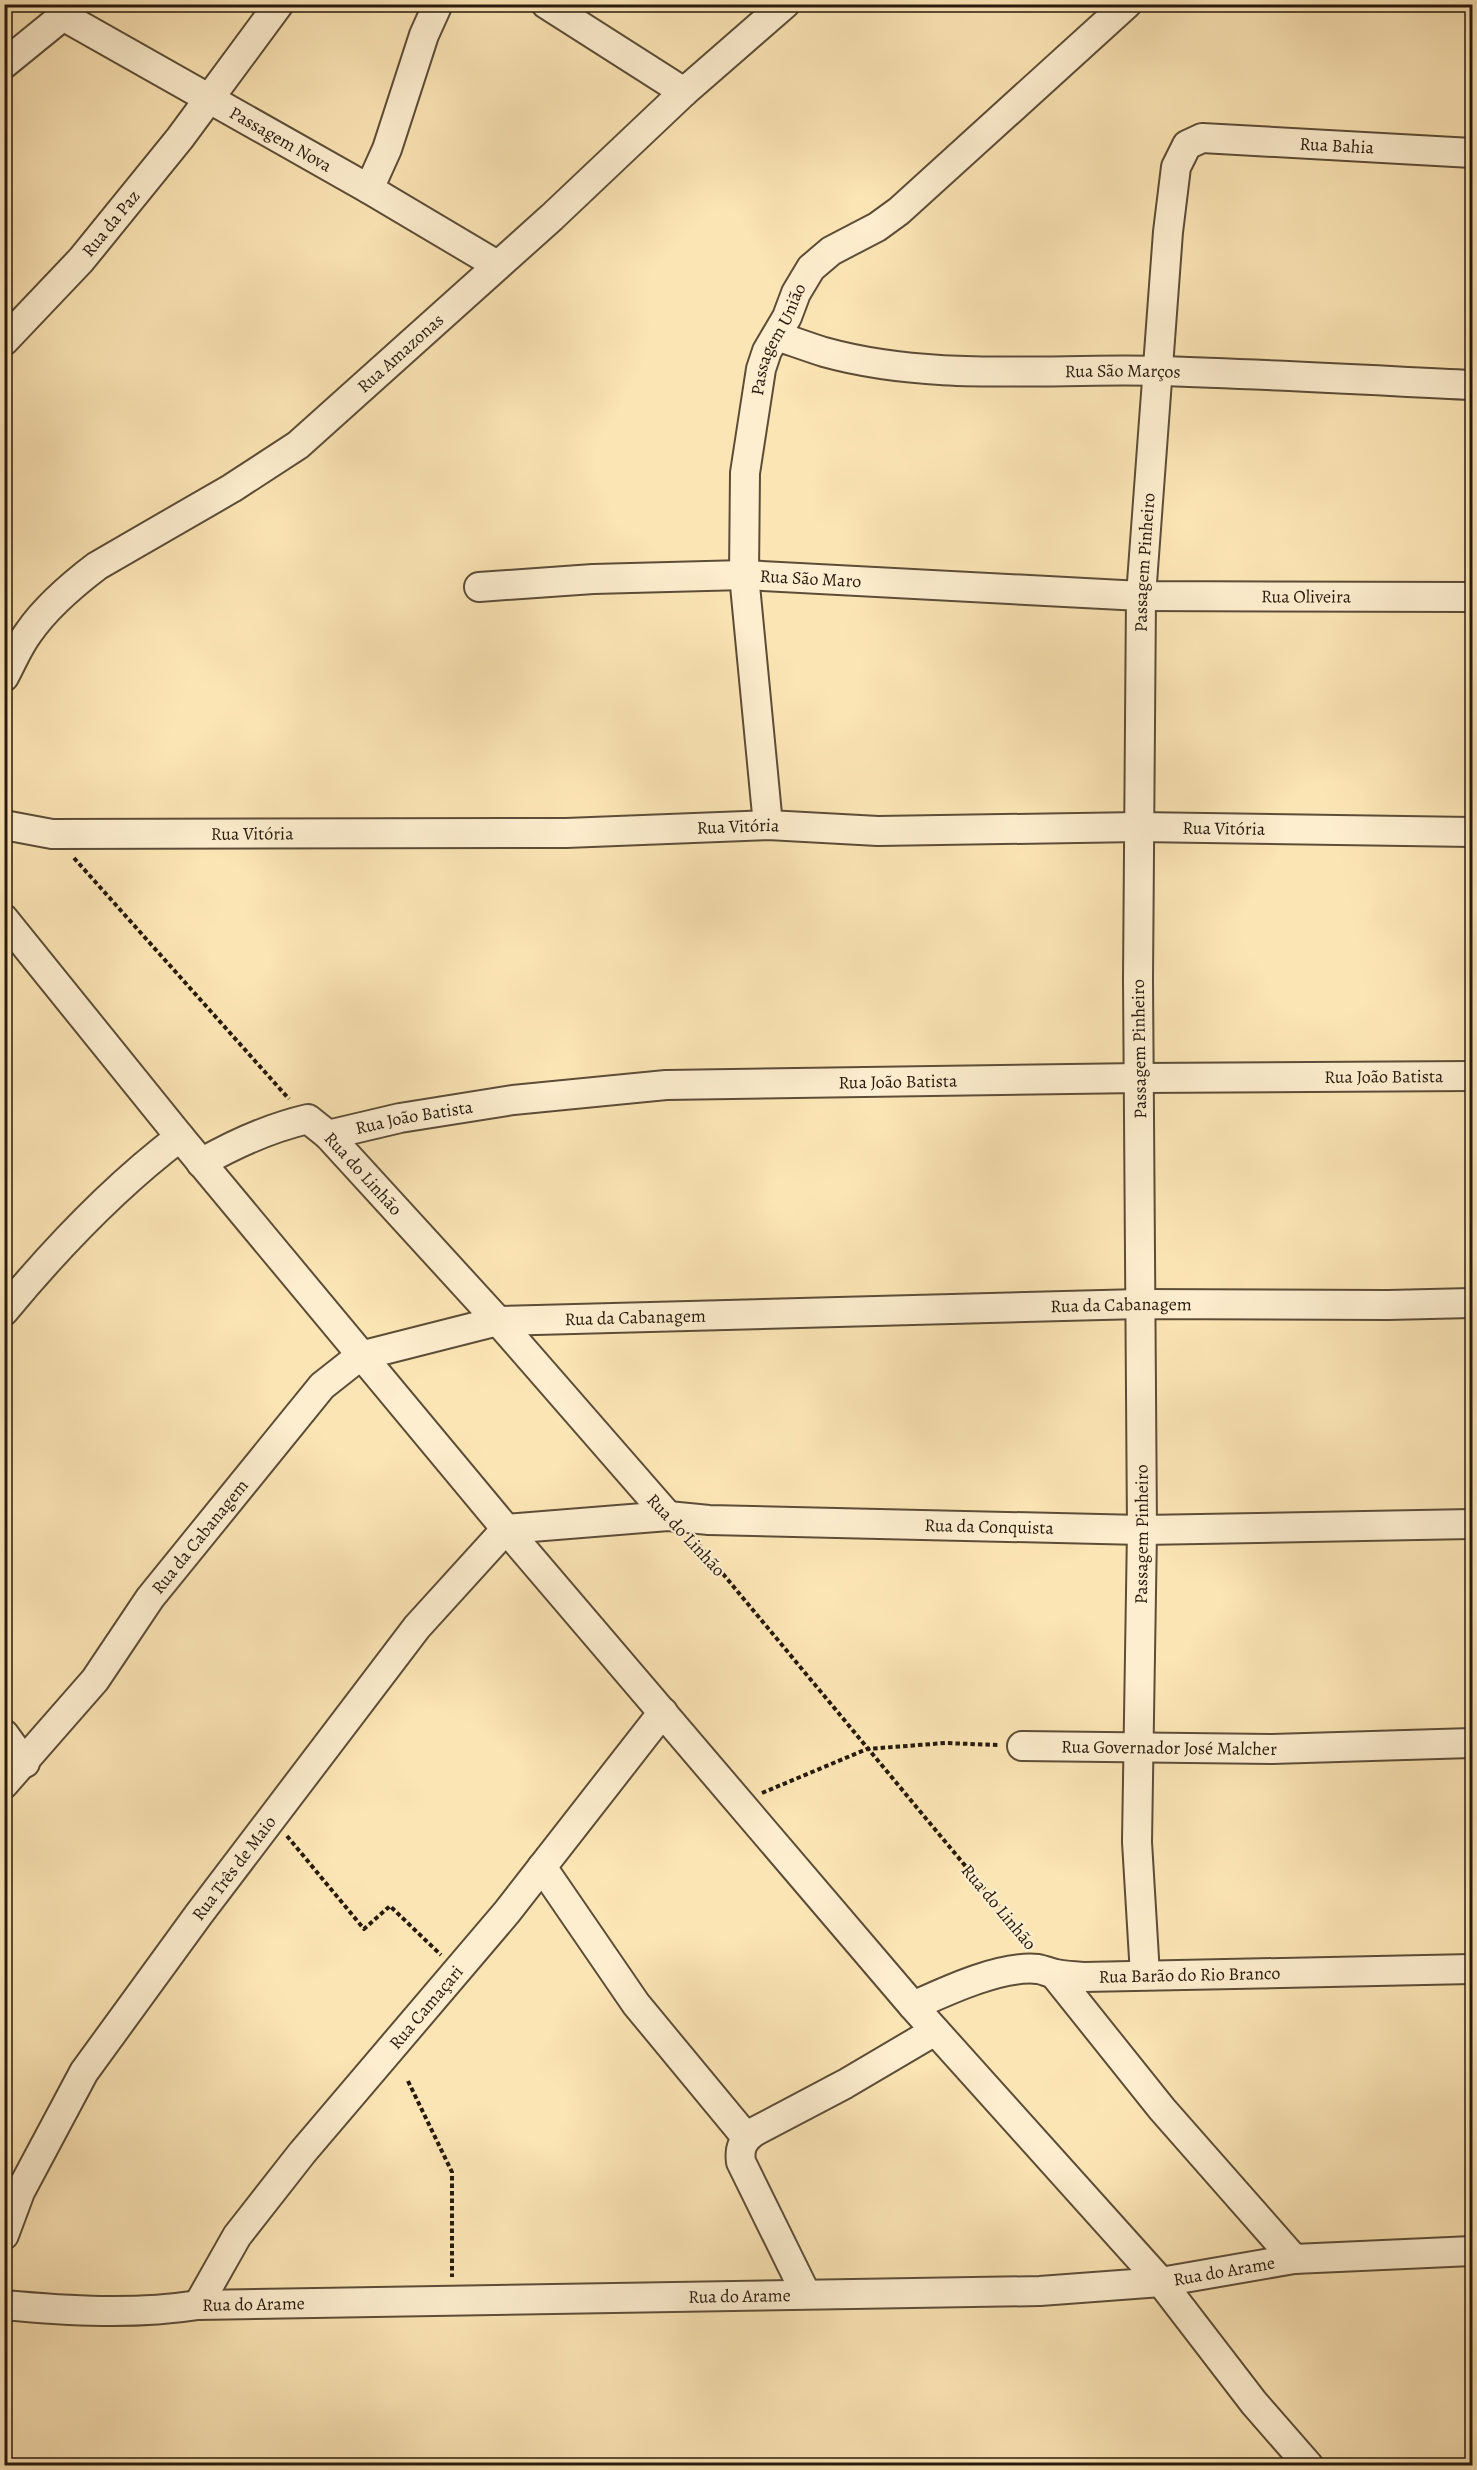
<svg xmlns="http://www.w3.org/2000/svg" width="1477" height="2470" font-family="Alegreya,serif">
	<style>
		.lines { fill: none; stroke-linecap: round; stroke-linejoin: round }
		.minor-casing { stroke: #5c4d37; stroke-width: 32 }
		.path { stroke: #271a0d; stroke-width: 4; stroke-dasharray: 4.5 3; stroke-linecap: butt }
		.minor { stroke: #fdeecf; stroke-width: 28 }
		.labels { text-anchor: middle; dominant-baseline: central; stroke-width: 4.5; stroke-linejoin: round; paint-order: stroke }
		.street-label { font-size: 18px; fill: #271a0d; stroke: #fdeecf }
	</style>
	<rect width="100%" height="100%" fill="#fce5b5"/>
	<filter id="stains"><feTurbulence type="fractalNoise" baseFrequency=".00333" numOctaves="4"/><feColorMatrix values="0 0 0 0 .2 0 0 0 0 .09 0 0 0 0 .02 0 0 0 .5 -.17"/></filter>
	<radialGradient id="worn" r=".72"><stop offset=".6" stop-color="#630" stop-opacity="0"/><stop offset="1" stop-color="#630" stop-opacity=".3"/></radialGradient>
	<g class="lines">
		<!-- minor casing -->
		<g class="minor-casing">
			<g id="minor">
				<path d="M546,4L684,92"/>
				<path id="s1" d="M63,16L369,189L497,265"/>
				<path d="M4,64L63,16L64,4"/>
				<path d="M369,189L387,149L424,35L438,4"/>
				<path id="s2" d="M777,336C792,341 808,347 824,352C932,382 1048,368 1159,371C1264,374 1368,380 1472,385"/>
				<path id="s3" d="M4,341L81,260L180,138L279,4"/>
				<path id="s4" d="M479,587L593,579L744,575L1141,596L1472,597"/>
				<path id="s5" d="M4,677C12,662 19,645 29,632C47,606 72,585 97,566L232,488L298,445L552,217L684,92L785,4"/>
				<path id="s6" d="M4,825L52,834L566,833L768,825L878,831L1139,827L1472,832"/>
				<path id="s7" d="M768,825L744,575L745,473L761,369L767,351L787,317L796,293L811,268L831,251L877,227L899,211L1127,4"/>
				<path d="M4,919L180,1137L506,1529L913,2006L1161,2282L1254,2403L1309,2466"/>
				<path id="s8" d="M328,1135L400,1118L513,1100L666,1085L1140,1078L1472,1076"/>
				<path id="s9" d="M201,1163C236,1143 269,1128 308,1119L328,1135L498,1321L668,1516"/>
				<path d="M4,1311C57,1247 114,1187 180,1137"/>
				<path d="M4,1734L25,1763"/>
				<path id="s10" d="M1022,1746L1272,1749L1472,1743"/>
				<path id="s11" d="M4,1784L95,1680L150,1598L322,1386L360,1356L498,1321L1140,1304L1388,1305L1472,1303"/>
				<path d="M542,1867L636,2004L746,2137"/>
				<path d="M1054,1974L1162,2109L1294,2259"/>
				<path id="s12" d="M1145,1975L1137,1842L1142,1530L1138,979L1141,596L1168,232L1176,167L1187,145L1202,138L1472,153"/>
				<path id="s13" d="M913,2006C946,1991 1001,1965 1038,1969C1044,1970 1050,1973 1056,1974C1065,1976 1074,1976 1084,1977L1472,1969"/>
				<path id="s14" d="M4,2235L20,2192L84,2072L199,1914L417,1627L506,1529L668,1516L709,1520L1142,1530L1472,1524"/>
				<path d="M806,2294L741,2162C739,2148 743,2140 754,2132L845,2084L935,2031"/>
				<path id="s15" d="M4,2305C69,2311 134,2315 198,2305L1040,2291L1161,2282L1294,2259L1472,2251"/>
				<path id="s16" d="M198,2305L237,2236L302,2153L507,1912L663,1712"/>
			</g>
		</g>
		<!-- path -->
		<g class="path">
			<path d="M74,858L289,1099"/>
			<path d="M699,1545L1031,1945"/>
			<path d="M762,1793L867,1749L945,1743L998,1745"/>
			<path d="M287,1836L364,1929L390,1906L441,1955"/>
			<path d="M408,2081L452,2172V2277"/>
		</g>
		<!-- minor -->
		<use href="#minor" class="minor"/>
	</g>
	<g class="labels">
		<!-- street labels -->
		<g class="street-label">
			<text stroke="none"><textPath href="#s1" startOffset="250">Passagem Nova</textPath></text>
			<text stroke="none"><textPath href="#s12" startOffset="1986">Rua Bahia</textPath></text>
			<text stroke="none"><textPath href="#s3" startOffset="159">Rua da Paz</textPath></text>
			<text stroke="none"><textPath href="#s7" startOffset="492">Passagem União</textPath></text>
			<text stroke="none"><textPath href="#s5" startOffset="519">Rua Amazonas</textPath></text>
			<text stroke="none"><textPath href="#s2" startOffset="350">Rua São Marços</textPath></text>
			<text stroke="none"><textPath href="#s12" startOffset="1413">Passagem Pinheiro</textPath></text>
			<text stroke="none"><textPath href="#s4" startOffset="332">Rua São Maro</textPath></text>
			<text stroke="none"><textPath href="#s4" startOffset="828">Rua Oliveira</textPath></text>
			<text stroke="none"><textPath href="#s6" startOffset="735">Rua Vitória</textPath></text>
			<text stroke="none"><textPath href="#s6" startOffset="1221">Rua Vitória</textPath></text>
			<text stroke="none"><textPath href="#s6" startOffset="249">Rua Vitória</textPath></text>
			<text transform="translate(1139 1049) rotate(-91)">Passagem Pinheiro</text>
			<text stroke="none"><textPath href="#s8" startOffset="1060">Rua João Batista</textPath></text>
			<text stroke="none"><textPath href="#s8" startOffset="574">Rua João Batista</textPath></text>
			<text stroke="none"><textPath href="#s8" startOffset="88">Rua João Batista</textPath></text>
			<text stroke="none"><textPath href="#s9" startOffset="194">Rua do Linhão</textPath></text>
			<text stroke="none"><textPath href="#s11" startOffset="1324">Rua da Cabanagem</textPath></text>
			<text stroke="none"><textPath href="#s11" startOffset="838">Rua da Cabanagem</textPath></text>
			<text stroke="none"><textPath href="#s14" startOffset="1354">Rua da Conquista</textPath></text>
			<text transform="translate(686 1535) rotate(47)">Rua do Linhão</text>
			<text stroke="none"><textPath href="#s12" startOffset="441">Passagem Pinheiro</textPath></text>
			<text stroke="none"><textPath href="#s11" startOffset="316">Rua da Cabanagem</textPath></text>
			<text stroke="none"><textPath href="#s10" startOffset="147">Rua Governador José Malcher</textPath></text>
			<text stroke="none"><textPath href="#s14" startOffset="435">Rua Três de Maio</textPath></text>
			<text transform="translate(999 1907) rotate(50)">Rua do Linhão</text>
			<text stroke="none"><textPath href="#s13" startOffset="284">Rua Barão do Rio Branco</textPath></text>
			<text stroke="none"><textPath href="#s16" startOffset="376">Rua Camaçari</textPath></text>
			<text stroke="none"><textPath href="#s15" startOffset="1222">Rua do Arame</textPath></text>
			<text stroke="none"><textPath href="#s15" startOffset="736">Rua do Arame</textPath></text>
			<text stroke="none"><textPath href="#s15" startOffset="250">Rua do Arame</textPath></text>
		</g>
	</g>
	<!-- margin -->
	<rect width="1477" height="2470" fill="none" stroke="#fce5b5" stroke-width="24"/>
	<rect x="6" y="6" width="1465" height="2458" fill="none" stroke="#271a0d" stroke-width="3"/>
	<rect x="12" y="12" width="1453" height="2446" fill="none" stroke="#271a0d" stroke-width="1.5"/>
	<rect width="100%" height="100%" filter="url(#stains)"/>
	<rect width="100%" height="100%" fill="url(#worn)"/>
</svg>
